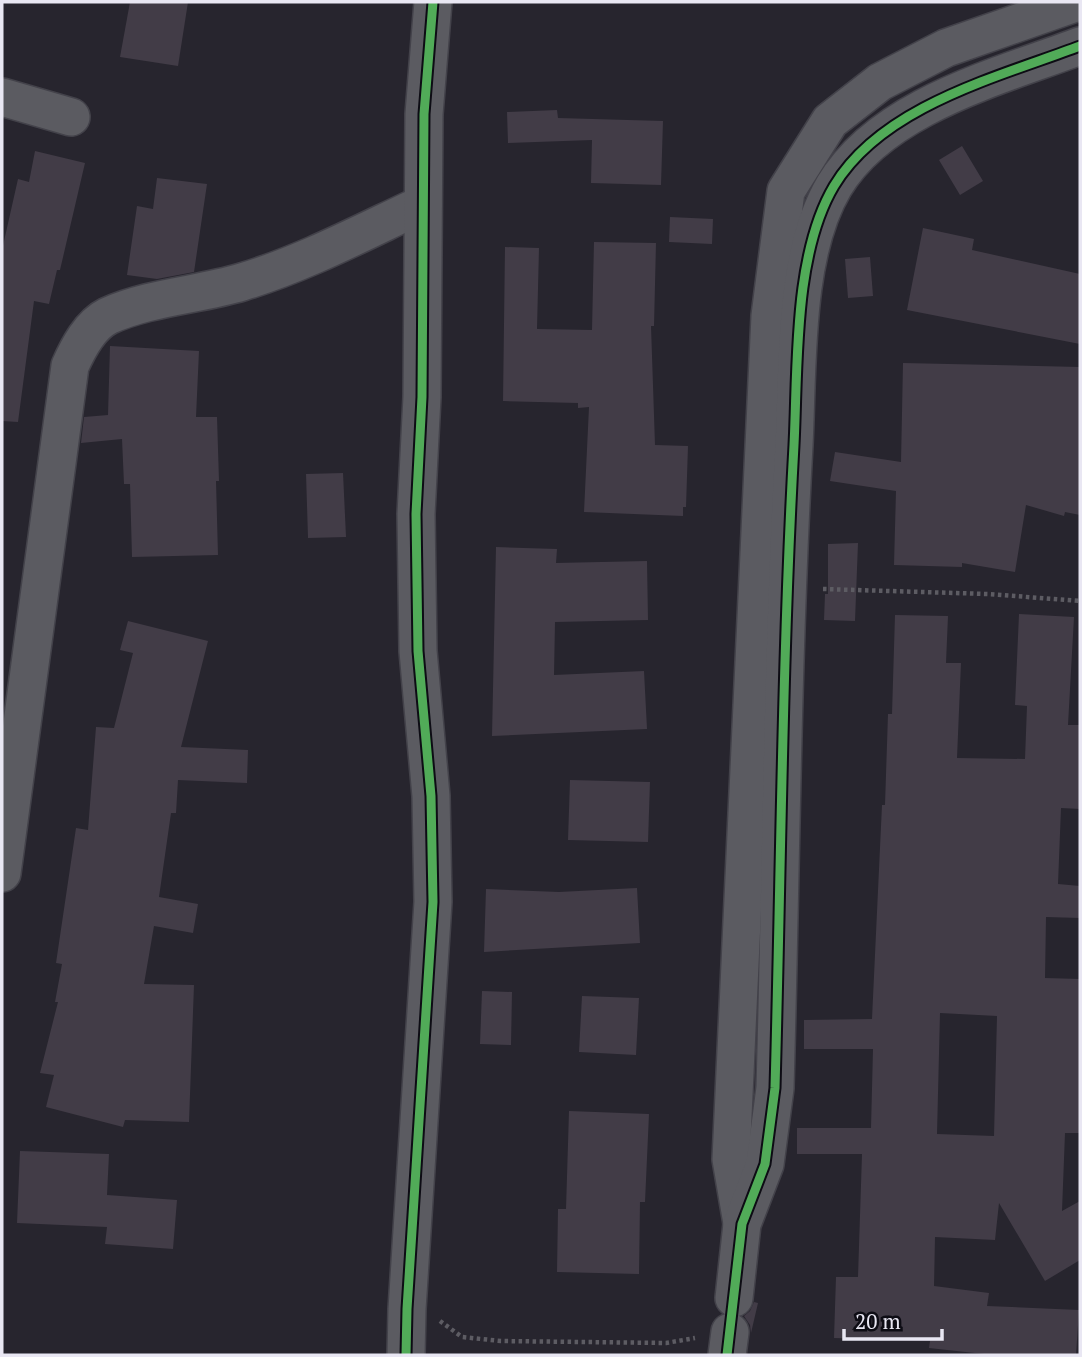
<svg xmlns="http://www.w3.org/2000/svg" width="1082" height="1357" font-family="'PT Serif',serif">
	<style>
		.building { fill: #423c47; fill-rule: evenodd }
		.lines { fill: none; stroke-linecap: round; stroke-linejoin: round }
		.minor-casing { stroke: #43424a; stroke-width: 40 }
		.path { stroke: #5d5c63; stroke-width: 4.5; stroke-dasharray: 3.5 3.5; stroke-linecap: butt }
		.minor { stroke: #5b5b61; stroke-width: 37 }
		.cycleway-casing { stroke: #0d0c14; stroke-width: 13 }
		.cycleway { stroke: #51ab58; stroke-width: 9 }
	</style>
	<rect width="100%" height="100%" fill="#27252e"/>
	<!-- building -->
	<g class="building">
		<path d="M130,2H188L178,66L120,57Z"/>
		<path d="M557,110L558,118L663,121L661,185L591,183L592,140L508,143L507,112Z"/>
		<path d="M962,146L983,181L960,195L939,160Z"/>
		<path d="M35,151L85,163L60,270H57L49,304L34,301L18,422L2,421V250L18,179L29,182Z"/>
		<path d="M157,178L207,184L194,272L157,279L127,275L137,206L153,209Z"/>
		<path d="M670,217L713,219L712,244L669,242Z"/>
		<path d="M923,228L974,239L972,250L1080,274V344L907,310Z"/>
		<path d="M594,242L656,243L654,326H651L655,445L688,446L686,507H683V516L584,512L589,407L578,408V403L503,401L505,247L539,248L537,329L592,330Z"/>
		<path d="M870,257L873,296L848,298L845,259Z"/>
		<path d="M110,346L199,351L196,417H217L219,481H216L218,555L132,557L130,484H124L122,439L81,443L84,417L108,415Z"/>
		<path d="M903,363L1080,367V515L1065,512L1064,516L1026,505L1015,572L962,563V567L894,565L896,491L830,481L835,452L901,462Z"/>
		<path d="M343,473L346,537L308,538L306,474Z"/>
		<path d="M858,543L855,621L824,620L825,594H828V544Z"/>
		<path d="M496,547L557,549L556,563L647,561L648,620L555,622L554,675L644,671L647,729L492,736Z"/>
		<path d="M1019,614L1074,617L1068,725H1080V809L1061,808L1058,884L1080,886V918L1046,917L1045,978L1080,979V1133H1065L1062,1211L1080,1201V1260L1045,1281L999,1203L995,1240L935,1237L934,1286L989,1293L987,1306L1079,1310L1076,1355H993L929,1348L930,1341L834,1338L836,1277H858L862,1154H797V1128H871L873,1049H804V1020L872,1019L882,805H885L888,714H892L895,615L948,616L946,663H961L957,758L1025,759L1027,706L1015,705ZM940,1013L997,1016L994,1136L937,1134Z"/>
		<path d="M128,621L208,641L181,747L248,750L247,783L178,780L176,813H171L159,897L198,904L193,933L154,926L144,984L194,985L189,1122L125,1120L123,1127L46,1107L54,1075L40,1073L58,1002H55L62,964L56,963L76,828L88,830L96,727L114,728L133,653L120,650Z"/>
		<path d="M570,780L650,782L648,842L568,840Z"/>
		<path d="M637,888L640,943L484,952L486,889L559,892Z"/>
		<path d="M482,991L512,992L511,1045L480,1044Z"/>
		<path d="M582,996L639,998L636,1055L579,1052Z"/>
		<path d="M569,1111L649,1114L645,1202H640L639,1274L557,1272L558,1209H566Z"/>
		<path d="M20,1151L109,1154L107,1195L177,1200L173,1249L105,1244L107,1227L17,1223Z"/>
		<path d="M754,1302L758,1303L751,1333L750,1325L744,1316L750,1311Z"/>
	</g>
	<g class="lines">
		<!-- minor casing -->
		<g class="minor-casing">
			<g id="minor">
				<path d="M2,97L71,117"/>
				<path d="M2,873L70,366C78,348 90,325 108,316C150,297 199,295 242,282C305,263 363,232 423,204"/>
				<path d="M742,1223L731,1159L770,316L786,191L830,121L880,82L946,48L1078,2"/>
				<path d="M734,1298L742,1224L765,1164L775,1088C781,874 782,659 794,445C798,367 793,255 834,186C882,106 998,77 1080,46"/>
				<path d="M406,1355L407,1309L433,902L431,796L418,651L416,514L422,397L424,114L433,2"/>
				<path d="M727,1355L730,1332"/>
			</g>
		</g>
		<!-- path -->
		<g class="path">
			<path d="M823,589L988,594L1080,601"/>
			<path d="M440,1321L462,1337L501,1341L666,1343L695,1338"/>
		</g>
		<!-- minor -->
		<use href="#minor" class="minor"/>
		<!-- cycleway casing -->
		<g class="cycleway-casing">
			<g id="cycleway">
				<path d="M406,1355L407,1309L433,902L431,796L418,651L416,514L422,397L424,114L433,2"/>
				<path d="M727,1355L742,1224L765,1164L775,1088C781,874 782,659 794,445C798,367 793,255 834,186C882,106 998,77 1080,46"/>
			</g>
		</g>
		<!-- cycleway -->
		<use href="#cycleway" class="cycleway"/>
	</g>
	<!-- border -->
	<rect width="1082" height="1357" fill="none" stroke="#e9e7f3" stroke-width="7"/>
	<!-- scale -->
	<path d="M844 1329v10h98v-10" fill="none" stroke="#e9e7f3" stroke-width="3.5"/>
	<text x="855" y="1329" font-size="21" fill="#e9e7f3" stroke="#0d0c14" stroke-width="5" paint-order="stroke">20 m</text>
</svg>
